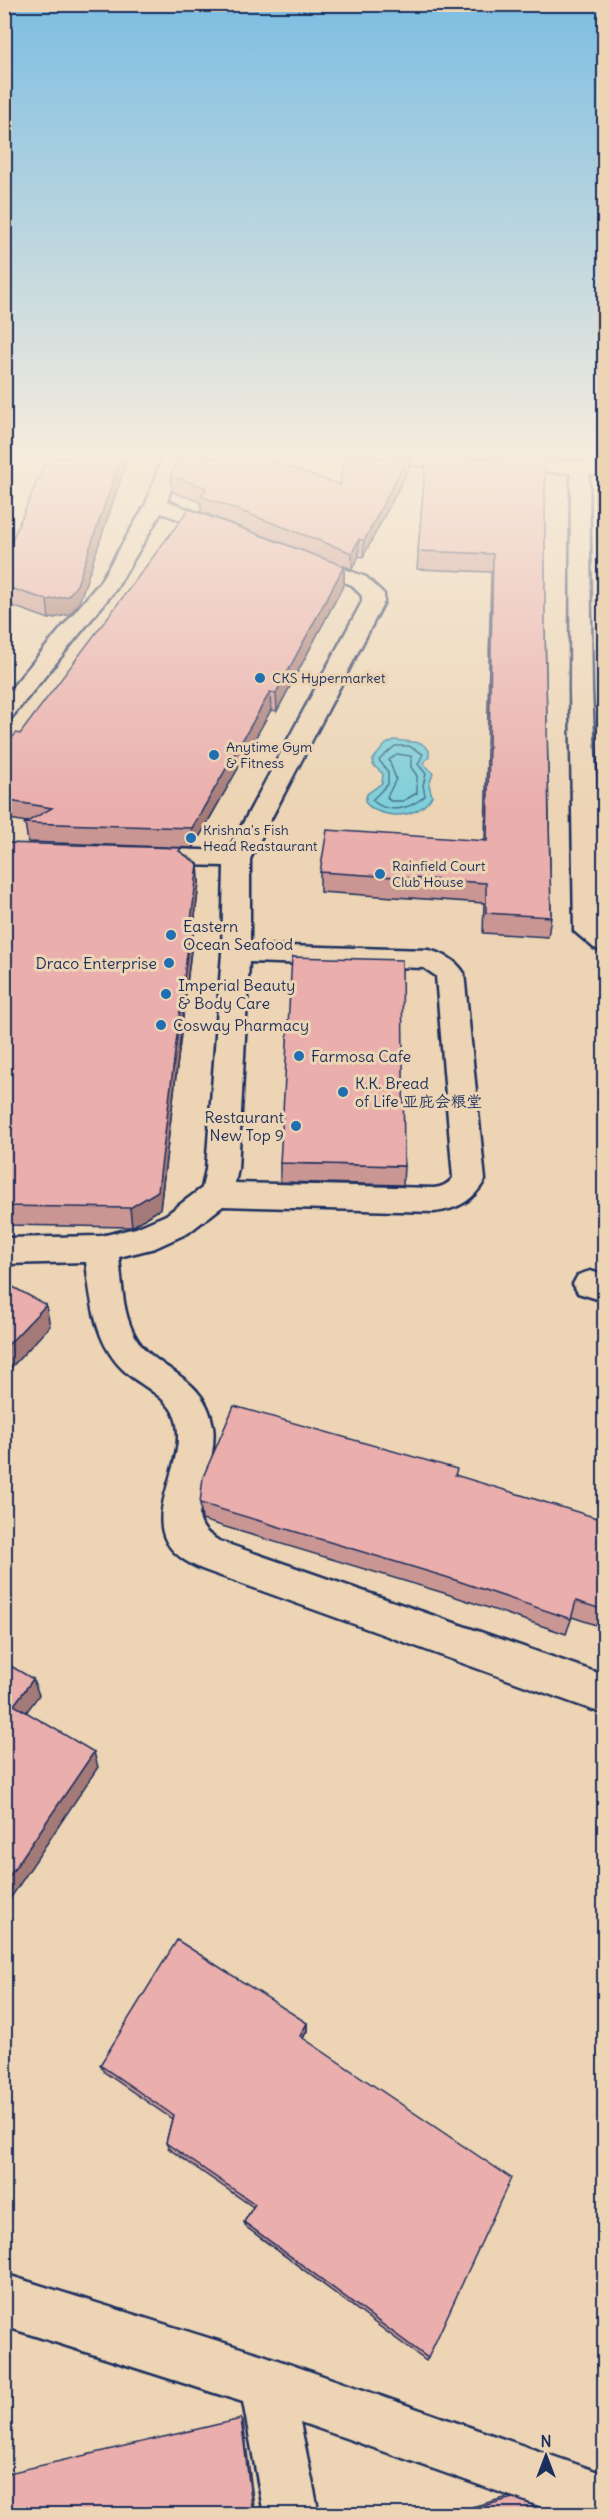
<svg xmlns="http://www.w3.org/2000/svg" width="609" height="2519" font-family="Delius,'LXGW WenKai TC',sans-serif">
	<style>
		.water { fill: #7dced8; stroke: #568ea7; stroke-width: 1.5 }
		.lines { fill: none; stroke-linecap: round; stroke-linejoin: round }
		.shore { stroke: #426f8f; stroke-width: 1.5 }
		.minor-casing { stroke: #1b2f5e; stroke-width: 5 }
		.minor { fill: #ecd4b4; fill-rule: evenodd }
		.wall { fill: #c99694; stroke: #1b2f5e; stroke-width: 1.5 }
		.shaded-wall { fill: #a47a78; stroke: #1b2f5e; stroke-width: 1.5 }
		.building { fill: #eaaeac; stroke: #1b2f5e; stroke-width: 1.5 }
		.poi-dot { fill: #1f6fb2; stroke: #ecd4b4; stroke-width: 2 }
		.labels { text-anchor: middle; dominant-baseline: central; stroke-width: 6; stroke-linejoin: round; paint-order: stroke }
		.far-poi-label { font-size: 14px; fill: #1b2f5e; stroke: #ecd4b4; text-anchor: start }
		.poi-label { font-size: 16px; fill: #1b2f5e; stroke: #ecd4b4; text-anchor: start }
	</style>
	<rect width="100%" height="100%" fill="#ecd4b4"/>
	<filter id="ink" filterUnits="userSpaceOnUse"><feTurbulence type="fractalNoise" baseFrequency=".0167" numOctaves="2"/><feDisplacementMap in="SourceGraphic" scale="12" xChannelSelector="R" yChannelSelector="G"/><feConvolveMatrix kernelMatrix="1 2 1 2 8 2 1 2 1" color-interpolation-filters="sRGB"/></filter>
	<g filter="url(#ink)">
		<!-- water -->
		<path class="water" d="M394,740L421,743L429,750V757L423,763L433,773L429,785L432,796C420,819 381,821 365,802L367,794L382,783L383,774L373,765V759L386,744Z"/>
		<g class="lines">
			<!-- shore -->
			<g class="shore">
				<path d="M395,746H409L423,754L418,764L426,774L423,785L425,796C410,809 388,815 372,800L388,784V772L379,760Z"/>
				<path d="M397,754L411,756V767L417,776V793L403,801H390L387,797L396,779L389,760Z"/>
			</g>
			<!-- minor casing -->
			<g class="minor-casing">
				<g id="minor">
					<path d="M162,458H181L167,501L234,527L237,531L234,535L227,537L161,513L116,589L12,717L4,719V697L100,582L146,504Z"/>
					<path d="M388,458H509L604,463V475L589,474L592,690L604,951L594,948L574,931L570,690L571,473L397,464Z"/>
					<path d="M301,553L366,577L384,594V602L250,859V945L428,950C443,954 455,959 464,973L485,1180C473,1201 458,1209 434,1212L223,1206L188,1233L155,1248L119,1257C122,1282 122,1311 134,1334C153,1372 204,1372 213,1426C217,1455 201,1487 199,1516C201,1529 208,1534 219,1541L604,1675V1714L207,1571C115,1537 194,1470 175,1417C169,1398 142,1386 128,1374C95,1347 91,1302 86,1262L4,1264V1238L101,1236L136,1228L166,1215L202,1188L206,1169L222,953L224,866L143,864L134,862L130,856L134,850L143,848L228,851L362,602V596L352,585L294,563L291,559L294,555ZM249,962L424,968L436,976L453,1178C447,1185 442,1187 434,1188L235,1183L238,1169Z"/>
					<path d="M590,1271L604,1275V1301L578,1293L573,1284L578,1275Z"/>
					<path d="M4,2274L266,2356L604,2474V2514H562L300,2422L319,2514H264L243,2402L4,2326Z"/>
				</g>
			</g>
			<!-- minor -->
			<use href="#minor" class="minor"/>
		</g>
		<!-- wall -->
		<g class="wall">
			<path d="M344,458H410L409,468L363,557L359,556L352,569L344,566V584L277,711L271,710L193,848L28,842L25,823L27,822L4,818V748L20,734L329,561L201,512V502L172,492L171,476L340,485Z"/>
			<path d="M426,458L545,629L551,917L548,937L483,933L484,903L320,892V872L485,840L491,572L417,569Z"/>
			<path d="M4,559L79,603L70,614L49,619L4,603Z"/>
			<path d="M4,843L181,852L198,864L199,883L160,1209L132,1227L4,1225Z"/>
			<path d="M280,1163L404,1166L403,1185L280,1182Z"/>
			<path d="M456,1475L604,1610L599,1626L572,1617L566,1634L444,1593L202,1520L200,1503Z"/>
			<path d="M307,2023V2031L303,2038L428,2358L426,2361L246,2227L244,2222L253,2207L169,2149L166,2143L172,2119L104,2072L100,2065Z"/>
			<path d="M508,2497L513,2498L534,2514H446Z"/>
		</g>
		<!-- shaded-wall -->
		<g class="shaded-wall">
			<path d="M121,458H128L79,603L70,614L49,619L47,600Z"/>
			<path d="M407,458H410L409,468L363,557L364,541Z"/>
			<path d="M359,539V556L352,569V553Z"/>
			<path d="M344,566V584L277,711L276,693Z"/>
			<path d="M270,692L271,710L193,848L192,828Z"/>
			<path d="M198,864L199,883L160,1209L132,1227L130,1208Z"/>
			<path d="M46,1305L50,1326L4,1375V1349Z"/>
			<path d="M33,1679L39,1695L20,1721L14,1705Z"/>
			<path d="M94,1752L98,1767L4,1908V1884Z"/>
			<path d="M307,2023V2031L300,2043V2036Z"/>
			<path d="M241,2419L243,2421L255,2514H253Z"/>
		</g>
		<!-- building -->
		<g class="building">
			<path d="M47,458H121L77,585L68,596L47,600L4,586V559Z"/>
			<path d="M186,458H263L340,485L344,458H407L364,541L359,539L352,553L201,496L206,488L171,476L175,464Z"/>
			<path d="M426,458H545V629L551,917L486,913V883L320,872L327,830L487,841L493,554L418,551Z"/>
			<path d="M189,509L344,566L276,693L270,692L192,828L25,823L52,808L4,800V748L16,733L20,734Z"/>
			<path d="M4,843L181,848L179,851L198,864L158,1191L130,1208L4,1206Z"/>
			<path d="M292,957L402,960L404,1166L280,1163Z"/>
			<path d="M4,1282L46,1305L4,1349Z"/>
			<path d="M234,1406L457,1469L455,1475L604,1520V1610L576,1601L571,1619L446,1577L200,1503L203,1477Z"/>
			<path d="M4,1662L33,1679L14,1705L94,1752L4,1884Z"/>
			<path d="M177,1940L307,2023L300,2036L511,2178L428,2358L244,2222L255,2204L166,2143L173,2115L100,2065Z"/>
			<path d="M241,2419L253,2514H4V2474Z"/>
			<path d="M513,2498L532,2505L534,2514H453Z"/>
		</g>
	</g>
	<!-- sky -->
	<linearGradient id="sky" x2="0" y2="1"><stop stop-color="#7dbee2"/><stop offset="0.56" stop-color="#f6ecdd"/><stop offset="1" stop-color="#f6ecdd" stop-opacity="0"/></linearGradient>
	<rect width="609" height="811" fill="url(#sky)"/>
	<!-- markers -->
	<g class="poi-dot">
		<circle cx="260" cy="678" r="6"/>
		<circle cx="214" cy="755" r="6"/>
		<circle cx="191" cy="838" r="6"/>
		<circle cx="380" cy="874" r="6"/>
		<circle cx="171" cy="935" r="6"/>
		<circle cx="169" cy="963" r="6"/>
		<circle cx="166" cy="994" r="6"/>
		<circle cx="161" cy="1025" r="6"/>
		<circle cx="299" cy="1056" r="6"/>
		<circle cx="343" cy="1092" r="6"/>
		<circle cx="296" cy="1126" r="6"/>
	</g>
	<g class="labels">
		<!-- far-poi labels -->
		<g class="far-poi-label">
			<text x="272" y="678">CKS Hypermarket</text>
			<text x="226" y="747">Anytime Gym<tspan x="226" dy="16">&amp; Fitness</tspan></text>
			<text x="203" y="830">Krishna's Fish<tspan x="203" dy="16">Head Reastaurant</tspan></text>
			<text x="392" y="866">Rainfield Court<tspan x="392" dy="16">Club House</tspan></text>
		</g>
		<!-- poi labels -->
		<g class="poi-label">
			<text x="183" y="926">Eastern<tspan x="183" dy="18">Ocean Seafood</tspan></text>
			<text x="157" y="963" text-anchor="end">Draco Enterprise</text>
			<text x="178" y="985">Imperial Beauty<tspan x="178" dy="18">&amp; Body Care</tspan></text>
			<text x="173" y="1025">Cosway Pharmacy</text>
			<text x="311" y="1056">Farmosa Cafe</text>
			<text x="355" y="1083">K.K. Bread<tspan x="355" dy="18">of Life 亚庇会粮堂</tspan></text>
			<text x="284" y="1117" text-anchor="end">Restaurant<tspan x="284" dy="18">New Top 9</tspan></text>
		</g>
	</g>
	<!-- margin -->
	<rect width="609" height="2519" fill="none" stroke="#ecd4b4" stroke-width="24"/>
	<rect x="12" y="12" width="585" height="2495" fill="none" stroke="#1b2f5e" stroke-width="2" filter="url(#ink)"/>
	<!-- north arrow -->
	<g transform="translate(546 2456)" stroke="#ecd4b4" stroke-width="4.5" paint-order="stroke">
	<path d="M0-4.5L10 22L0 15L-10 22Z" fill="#1b2f5e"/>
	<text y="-9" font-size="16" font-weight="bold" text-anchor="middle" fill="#1b2f5e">N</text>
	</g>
</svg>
